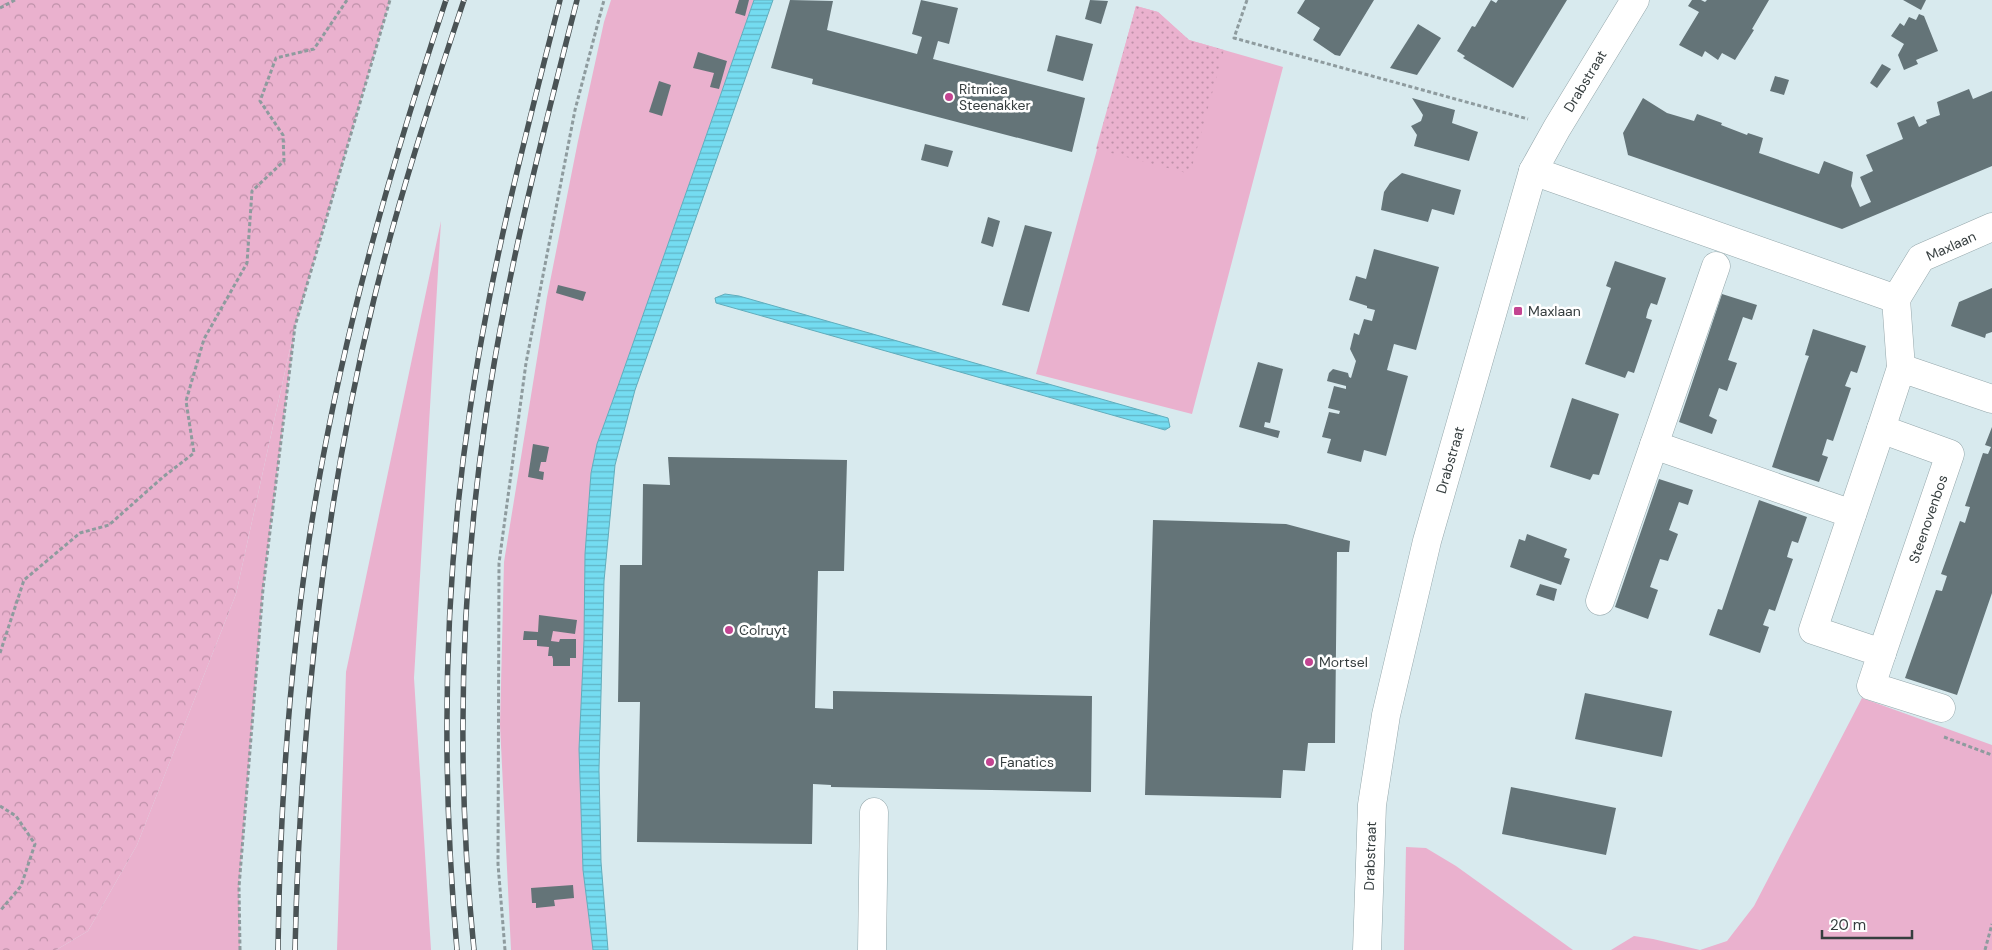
<svg xmlns="http://www.w3.org/2000/svg" width="1992" height="950" font-family="'DM Sans',sans-serif">
	<style>
		.green { fill: #eab1ce }
		.forest { fill: url(#forest-crowns) }
		.park { fill: url(#park-dots) }
		.water { fill: url(#water-rules); stroke: #61adbc }
		.building { fill: #647478 }
		.lines { fill: none; stroke-linecap: round; stroke-linejoin: round }
		.minor-casing { stroke: #95a7ab; stroke-width: 29 }
		.path { stroke: #8e9b9e; stroke-width: 3; stroke-dasharray: 4 2.5; stroke-linecap: butt }
		.minor { stroke: #fff; stroke-width: 28 }
		.rail-casing { stroke: #4a5355; stroke-width: 5.5 }
		.rail { stroke: #fff; stroke-width: 4; stroke-dasharray: 11; stroke-linecap: butt }
		.poi-dot { fill: #c34491; stroke: #fff; stroke-width: 2 }
		.labels { text-anchor: middle; dominant-baseline: central; stroke-width: 5; stroke-linejoin: round; paint-order: stroke }
		.street-label { font-size: 14px; fill: #363e3f; stroke: #fff }
		.poi-label { font-size: 14px; fill: #363e3f; stroke: #fff; text-anchor: start }
	</style>
	<defs>
		<pattern id="forest-crowns" width="20" height="18" patternUnits="userSpaceOnUse" patternTransform="scale(1.25)"><rect width="20" height="18" fill="#eab1ce"/><path d="M2 6a3 3 0 1 1 6 0M12 15a3 3 0 1 1 6 0" fill="none" stroke="#be91a9"/></pattern>
		<pattern id="park-dots" width="8" height="8" patternUnits="userSpaceOnUse" patternTransform="scale(1.25)"><rect width="8" height="8" fill="#eab1ce"/><path d="M2 2h.1M6 6h.1" fill="none" stroke="#be91a9" stroke-width="1.8" stroke-linecap="round"/></pattern>
		<pattern id="water-rules" width="6" height="5" patternUnits="userSpaceOnUse" patternTransform="scale(1.25)"><rect width="6" height="5" fill="#74dcf1"/><path d="M0 2.5h6" fill="none" stroke="#60b4c5"/></pattern>
	</defs>
	<rect width="100%" height="100%" fill="#d8eaee"/>
	<!-- green -->
	<g class="green">
		<path d="M611,0H754L618,386L597,444L591,473L585,554L584,640L579,749L583,870L593,950H511L500,725L504,562L547,297L578,141L604,22Z"/>
		<path d="M1136,6L1158,12L1189,40L1283,67L1192,414L1036,374Z"/>
		<path d="M441,221L414,678L431,950H337L346,672Z"/>
		<path d="M295,326L263,589L239,887L240,950H56L88,931L137,845L236,594Z"/>
		<path d="M1862,698L1992,745V950H1611L1634,936L1653,939L1700,950L1727,941L1754,906Z"/>
		<path d="M1406,847L1426,848L1456,866L1573,950H1404Z"/>
	</g>
	<!-- forest -->
	<path class="forest" d="M0,0H390L295,326L236,594L137,845L88,931L56,950H0Z"/>
	<!-- park -->
	<path class="park" d="M1136,6L1158,12L1189,40L1224,50L1190,174L1096,149Z"/>
	<!-- water -->
	<g class="water">
		<path d="M754,0H773L635,390L615,465L604,581L599,770L601,862L608,950H593L583,870L579,749L584,640L585,554L591,473L597,444L618,386Z"/>
		<path d="M725,294L739,296L1168,418L1170,427L1165,430L716,303L715,298Z"/>
	</g>
	<!-- building -->
	<g class="building">
		<path d="M739,0H749L745,16L735,13Z"/>
		<path d="M790,0L833,1L827,30L917,54L922,37L912,34L921,0L958,8L949,44L938,41L933,59L1085,98L1072,152L812,84L813,79L771,68Z"/>
		<path d="M1090,0L1108,1L1101,24L1085,19Z"/>
		<path d="M1305,0H1374L1340,56L1335,55L1313,40L1320,28L1297,13Z"/>
		<path d="M1491,0L1496,3L1498,0H1567L1513,88L1463,58L1465,56L1457,51L1472,26L1475,27Z"/>
		<path d="M1692,0H1701L1705,2L1707,0H1769L1752,29L1754,30L1735,60L1722,53L1718,60L1705,51L1702,57L1679,45L1699,12L1688,6Z"/>
		<path d="M1903,0H1926L1921,10Z"/>
		<path d="M1919,14L1924,16L1938,51L1916,60L1918,64L1904,70L1898,55L1904,44L1891,36L1900,23L1904,26L1909,17L1916,20Z"/>
		<path d="M1418,24L1441,38L1417,75L1390,68Z"/>
		<path d="M1056,35L1093,44L1083,81L1047,71Z"/>
		<path d="M698,52L727,61L719,89L710,87L714,73L693,68Z"/>
		<path d="M1882,64L1891,69L1877,88L1870,83Z"/>
		<path d="M1775,76L1789,80L1784,95L1770,91Z"/>
		<path d="M659,81L671,85L662,116L649,112Z"/>
		<path d="M1969,89L1973,99L1992,91V166L1842,229L1628,155L1623,133L1643,98L1667,113L1694,121L1697,114L1722,123L1721,125L1747,135L1748,133L1763,138L1759,153L1819,174L1824,161L1853,172L1851,186L1860,207L1871,202L1860,177L1873,171L1866,155L1903,139L1897,123L1914,116L1919,127L1927,123L1926,120L1940,115L1937,102Z"/>
		<path d="M1412,98L1455,110L1452,123L1478,132L1469,161L1414,146L1417,135L1411,126L1421,121L1423,115Z"/>
		<path d="M925,144L953,151L948,167L921,160Z"/>
		<path d="M1402,173L1461,190L1454,215L1432,209L1428,222L1381,210L1384,192L1390,183Z"/>
		<path d="M988,217L1000,221L993,247L981,243Z"/>
		<path d="M1025,225L1052,232L1029,312L1002,305Z"/>
		<path d="M1374,249L1439,267L1416,350L1394,344L1387,370L1408,376L1386,456L1364,450L1361,462L1327,453L1331,439L1322,437L1329,412L1339,414L1340,411L1328,408L1334,386L1346,389V386L1327,381L1329,373L1333,369L1348,373L1349,377L1351,378L1356,361L1350,349L1354,333L1359,335L1364,319L1372,321L1375,310L1367,308V306L1349,300L1356,276L1366,279Z"/>
		<path d="M1615,261L1666,278L1657,305L1651,303L1648,310L1646,318L1652,320L1634,373L1628,371L1625,378L1585,364L1611,288L1606,286Z"/>
		<path d="M558,285L586,292L583,301L556,293Z"/>
		<path d="M1992,288V332L1986,334L1985,338L1951,326L1959,302Z"/>
		<path d="M1722,294L1757,305L1752,320L1743,317L1728,360L1737,363L1727,391L1719,388L1709,416L1717,420L1712,434L1679,422Z"/>
		<path d="M1813,329L1866,346L1857,373L1851,371L1845,386L1851,388L1833,441L1827,439L1822,455L1828,457L1819,482L1772,467L1806,364L1809,356L1805,355Z"/>
		<path d="M1258,362L1283,369L1270,423L1265,422L1264,427L1280,431L1278,438L1239,427Z"/>
		<path d="M1572,398L1619,414L1599,475L1593,474L1590,480L1550,467Z"/>
		<path d="M1992,427V593L1957,695L1905,678L1936,590L1942,591L1947,576L1941,574L1960,521L1965,523L1970,507L1965,506L1983,453L1988,454L1991,447L1985,445Z"/>
		<path d="M533,444L549,447L546,462H541L539,471L544,472L543,480L528,477Z"/>
		<path d="M668,457L847,460L844,571H818L815,708L833,709V691L1092,696L1091,792L831,787V785L813,784L812,844L637,842L640,702H618L620,565H642L643,484L670,485Z"/>
		<path d="M1659,479L1693,490L1688,505L1679,502L1669,530L1678,534L1668,561L1660,559L1650,587L1658,590L1648,619L1615,607Z"/>
		<path d="M1759,500L1807,517L1798,543L1792,541L1789,550L1787,557L1793,559L1775,611L1769,609L1763,625L1769,627L1760,653L1709,635L1718,609L1722,610Z"/>
		<path d="M1153,520L1286,524L1350,541L1349,552H1337L1335,743H1308L1305,771L1283,770L1281,798L1145,795Z"/>
		<path d="M1527,534L1567,549L1564,557L1570,559L1561,585L1510,567L1519,539L1525,541Z"/>
		<path d="M1540,584L1557,589L1554,601L1536,595Z"/>
		<path d="M539,615L577,620L575,634L553,631L551,641L559,642L560,639H576V658H570V666H553V659L552,656H548L549,647L537,646V640H523L524,631L538,632Z"/>
		<path d="M1585,693L1672,711L1662,757L1575,739Z"/>
		<path d="M1511,787L1616,808L1606,855L1502,834Z"/>
		<path d="M573,885L574,898L554,900L555,906L536,908V903H532L531,888Z"/>
	</g>
	<g class="lines">
		<!-- minor casing -->
		<g class="minor-casing">
			<g id="minor">
				<path d="M1533,171L1896,299"/>
				<path d="M1896,299L1921,258L1992,227"/>
				<path d="M1896,299L1901,368"/>
				<path d="M1881,429L1813,630L1882,653L1871,686L1941,708"/>
				<path d="M1654,445L1852,514"/>
				<path d="M1600,601L1716,266"/>
				<path d="M1882,653L1950,454L1881,429L1901,368L1992,399"/>
				<path d="M872,950L874,812"/>
				<path d="M1367,950L1372,805L1386,715L1427,541L1533,171L1557,128L1635,0"/>
			</g>
		</g>
		<!-- path -->
		<g class="path">
			<path d="M1247,0L1234,38L1528,119"/>
			<path d="M0,8L15,0"/>
			<path d="M0,653L24,580L80,533L109,525L163,477L194,453L186,401L204,339L247,263L252,191L284,161L283,135L260,101L276,58L314,49L347,0"/>
			<path d="M1944,737L1992,755"/>
			<path d="M0,806L16,816L35,844L21,886L0,911"/>
			<path d="M240,950L239,887L263,589L295,326L390,0"/>
			<path d="M505,950L498,864L499,563L526,363L575,110L604,0"/>
			<path d="M1985,950L1992,924"/>
		</g>
		<!-- minor -->
		<use href="#minor" class="minor"/>
		<!-- rail casing -->
		<g class="rail-casing">
			<g id="rail">
				<path d="M278,950C280,794 291,638 318,485C347,319 393,159 446,0"/>
				<path d="M295,950C300,730 322,512 374,299C399,197 431,99 464,0"/>
				<path d="M457,950C441,770 443,589 470,410C490,272 525,136 560,0"/>
				<path d="M474,950C456,772 460,592 486,415C506,275 542,137 577,0"/>
			</g>
		</g>
		<!-- rail -->
		<use href="#rail" class="rail"/>
	</g>
	<!-- markers -->
	<g class="poi-dot">
		<circle cx="949" cy="97" r="5"/>
		<rect x="1513" y="306" width="10" height="10" rx="2.5"/>
		<circle cx="729" cy="630" r="5"/>
		<circle cx="1309" cy="662" r="5"/>
		<circle cx="990" cy="762" r="5"/>
	</g>
	<g class="labels">
		<!-- street labels -->
		<g class="street-label">
			<text transform="translate(1585 81) rotate(-59)">Drabstraat</text>
			<text transform="translate(1951 246) rotate(-24)">Maxlaan</text>
			<text transform="translate(1450 460) rotate(-74)">Drabstraat</text>
			<text transform="translate(1928 519) rotate(-71)">Steenovenbos</text>
			<text transform="translate(1370 856) rotate(-88)">Drabstraat</text>
		</g>
		<!-- poi labels -->
		<g class="poi-label">
			<text x="959" y="89">Ritmica<tspan x="959" dy="16">Steenakker</tspan></text>
			<text x="1528" y="311">Maxlaan</text>
			<text x="739" y="630">Colruyt</text>
			<text x="1319" y="662">Mortsel</text>
			<text x="1000" y="762">Fanatics</text>
		</g>
	</g>
	<!-- scale -->
	<path d="M1822 930v8h90v-8" fill="none" stroke="#363e3f" stroke-width="2.5"/>
	<text x="1830" y="930" font-size="15" fill="#363e3f" stroke="#ffffff" stroke-width="4" paint-order="stroke">20 m</text>
</svg>
